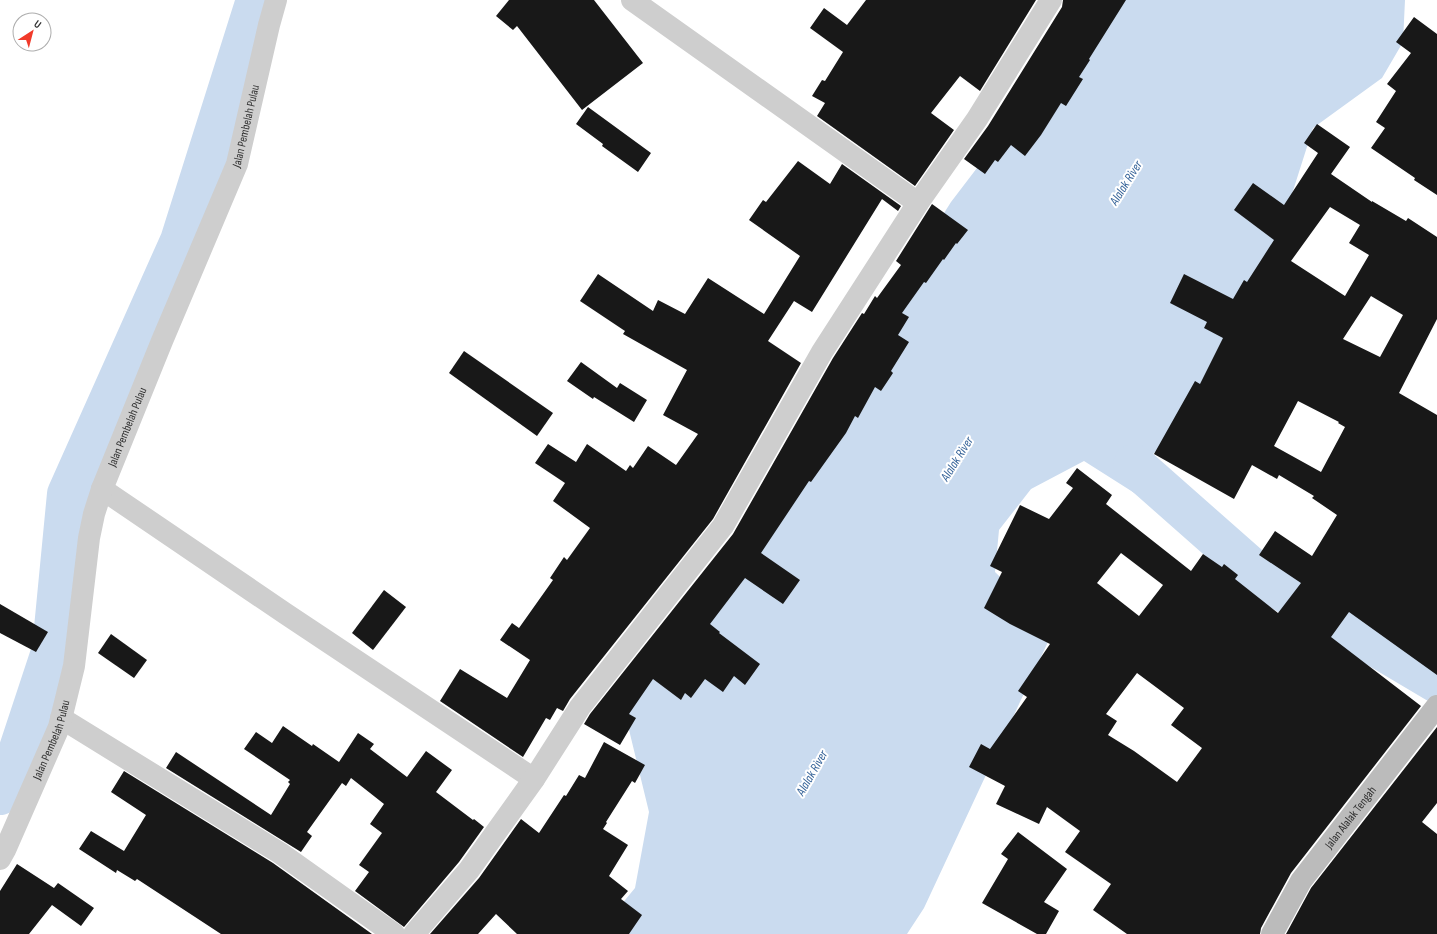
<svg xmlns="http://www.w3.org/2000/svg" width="1437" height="934" font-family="'Sofia Sans Condensed',sans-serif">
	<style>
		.water { fill: #cadbef }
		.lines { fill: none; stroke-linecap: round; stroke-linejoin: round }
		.river { stroke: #cadbef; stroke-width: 42 }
		.building { fill: #181818; fill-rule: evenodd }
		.street { stroke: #cecece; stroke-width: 22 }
		.secondary { stroke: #bbb; stroke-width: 22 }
		.labels { text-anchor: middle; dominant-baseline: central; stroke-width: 4; stroke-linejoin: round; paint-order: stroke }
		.street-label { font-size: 12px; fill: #313131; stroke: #fff }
		.water-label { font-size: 13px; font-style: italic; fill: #38659a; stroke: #fff }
	</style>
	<rect width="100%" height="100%" fill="#fff"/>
	<!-- water -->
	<path class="water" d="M1097,0H1405L1403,42L1382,78L1313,128L1277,241L1187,424L1153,454L1188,494L1166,513L1084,461L1031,489L999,530L995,572L1054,629L924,908L907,934H597L635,888L649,812L622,701L827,399L951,202L1086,25Z"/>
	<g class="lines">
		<!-- river -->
		<g class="river">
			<path d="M1134,465L1262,578L1437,682"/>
			<path d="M0,794L11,776L53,649L68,494L181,241L257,0"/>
		</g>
	</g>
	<!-- building -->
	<g class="building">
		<path d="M509,0H594L643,63L582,110L517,26L513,30L496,16Z"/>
		<path d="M866,0H1036L980,91L960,76L931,113L954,130L915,186L817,116L825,103L812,96L822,80L825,81L843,52L810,28L824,8L847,25Z"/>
		<path d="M1063,0H1126L1089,59L1090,60L1079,77L1083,79L1066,106L1061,103L1041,135L1025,156L1011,145L998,162L995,160L985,174L964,159L988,126L1062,7Z"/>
		<path d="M1414,17L1437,34V195L1414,180L1415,178L1371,148L1385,128L1376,122L1396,91L1387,84L1411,53L1396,42Z"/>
		<path d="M588,107L651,153L638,172L602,146L603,144L576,124Z"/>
		<path d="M1317,124L1350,147L1331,174L1372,202V201L1406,221L1408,218L1437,237V319L1399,393L1437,415V675L1349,612L1331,637L1421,706L1291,873L1261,928L1260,934H1127L1093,910L1111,884L1065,852L1080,831L1047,807L1039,824L996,804L1005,786L969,767L981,744L990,749L1027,697L1018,691L1050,644L1010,624L984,608L1002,572L990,566L1020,505L1049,519L1073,488L1066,483L1077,468L1112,495L1106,504L1191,571L1203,554L1222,567L1224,564L1238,575L1235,579L1278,613L1301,583L1259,555L1275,531L1312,556L1337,515L1312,498L1314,496L1279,475L1277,479L1252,465L1234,499L1154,454L1195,381L1200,384L1223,338L1204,328L1207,322L1170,303L1184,274L1233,299L1244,280L1247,282L1274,240L1234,210L1253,183L1284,205L1318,153L1304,143ZM1330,207L1360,225L1349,243L1369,255L1345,296L1291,261ZM1371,296L1403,315L1380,357L1343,339ZM1298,401L1339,422L1338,423L1345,427L1321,472L1274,446ZM1121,553L1163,585L1139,616L1097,583ZM1137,673L1184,708L1171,725L1202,748L1177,782L1134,751L1108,735L1117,721L1106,714Z"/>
		<path d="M798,161L830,184L842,164L901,206L898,211L882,199L812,312L794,301L768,341L801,363L713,519L570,699L563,711L557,708L550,720L546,718L523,757L440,701L460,669L507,698L530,660L500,640L512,623L519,628L553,580L550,578L564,557L567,560L590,528L553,501L565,483L535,463L548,444L576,462L587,444L626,471L630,465L633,468L648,446L676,465L698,434L663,415L687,370L623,334L625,331L580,301L598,274L653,311L658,300L685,314L708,278L764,314L800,256L749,220L763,200L766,202Z"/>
		<path d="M932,204L968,230L957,244L956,243L944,260L943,259L926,283L924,282L902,313L909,317L898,335L909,342L891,371L893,373L881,391L875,387L858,418L855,416L846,433L811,482L809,481L761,553L800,580L783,604L745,578L710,624L720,632L719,633L760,664L745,685L734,676L723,692L705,679L691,698L685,693L681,700L653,679L629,714L636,718L620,745L584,724L590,714L733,534L833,358L862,313L864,314L875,296L877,298L901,265L896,261Z"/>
		<path d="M464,351L553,413L537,436L449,373Z"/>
		<path d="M581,362L617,388L620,383L647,400L634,422L594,397L593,399L567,381Z"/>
		<path d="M384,590L406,607L373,650L352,633Z"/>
		<path d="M0,604L48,632L36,652L0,633Z"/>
		<path d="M111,634L147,660L134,678L98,653Z"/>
		<path d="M283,726L312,746L313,744L339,762L358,733L374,744L370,749L407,777L426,751L452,770L436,792L473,820L474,819L484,827L459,862L404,927L355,891L369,872L359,865L382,833L370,824L384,804L351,778L346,786L342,783L307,832L312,836L301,852L166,768L176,752L271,815L290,784L288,782L290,780L244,749L256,732L272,743Z"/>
		<path d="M1437,727V803L1422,822L1437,834V934H1286L1311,888Z"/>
		<path d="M604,742L645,765L635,783L632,781L606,822L607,823L603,829L628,845L609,876L628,891L621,899L642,915L629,934H517L496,914L478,934H430L479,878L521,819L539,833L564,795L566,796L579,775L585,778Z"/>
		<path d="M124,771L273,863L372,934H221L137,879L135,881L117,870L116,873L79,849L91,831L124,851L146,815L111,792Z"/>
		<path d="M1018,832L1067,869L1044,902L1059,911L1046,934H1037L982,903L1008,859L1001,854Z"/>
		<path d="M17,864L54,888L58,883L94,908L81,926L52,905L29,934H0V891Z"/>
	</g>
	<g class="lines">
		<!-- street -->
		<g class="street">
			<path d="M632,0L918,203"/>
			<path d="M102,489L286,614L534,779"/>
			<path d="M61,718L280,853L394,934"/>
			<path id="s1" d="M0,859L5,850L59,727L74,666L89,538L94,514L102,489L162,341L237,164L269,25L276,0"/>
			<path d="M414,934L469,870L534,779L580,707L723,526L822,352L918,203L977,119L1051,0"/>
		</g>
		<!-- secondary -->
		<path class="secondary" id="s2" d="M1272,934L1301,881L1437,706"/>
	</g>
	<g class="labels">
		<!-- street labels -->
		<g class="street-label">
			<text stroke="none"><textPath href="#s1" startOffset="778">Jalan Pembelah Pulau</textPath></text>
			<text stroke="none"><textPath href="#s1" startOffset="454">Jalan Pembelah Pulau</textPath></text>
			<text stroke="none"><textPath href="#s1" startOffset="130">Jalan Pembelah Pulau</textPath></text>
			<text stroke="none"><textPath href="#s2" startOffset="141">Jalan Alalak Tengah</textPath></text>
		</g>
		<!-- water labels -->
		<g class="water-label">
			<text transform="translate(1126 183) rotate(-58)">Alalak River</text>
			<text transform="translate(957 459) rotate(-58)">Alalak River</text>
			<text transform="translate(812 773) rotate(-60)">Alalak River</text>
		</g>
	</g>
	<!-- north arrow -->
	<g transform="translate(32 32) rotate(36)"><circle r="19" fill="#ffffff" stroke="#adadad"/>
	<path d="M0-3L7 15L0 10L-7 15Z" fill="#f13a2a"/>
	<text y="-6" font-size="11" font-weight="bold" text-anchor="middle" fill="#313131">U</text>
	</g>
</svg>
